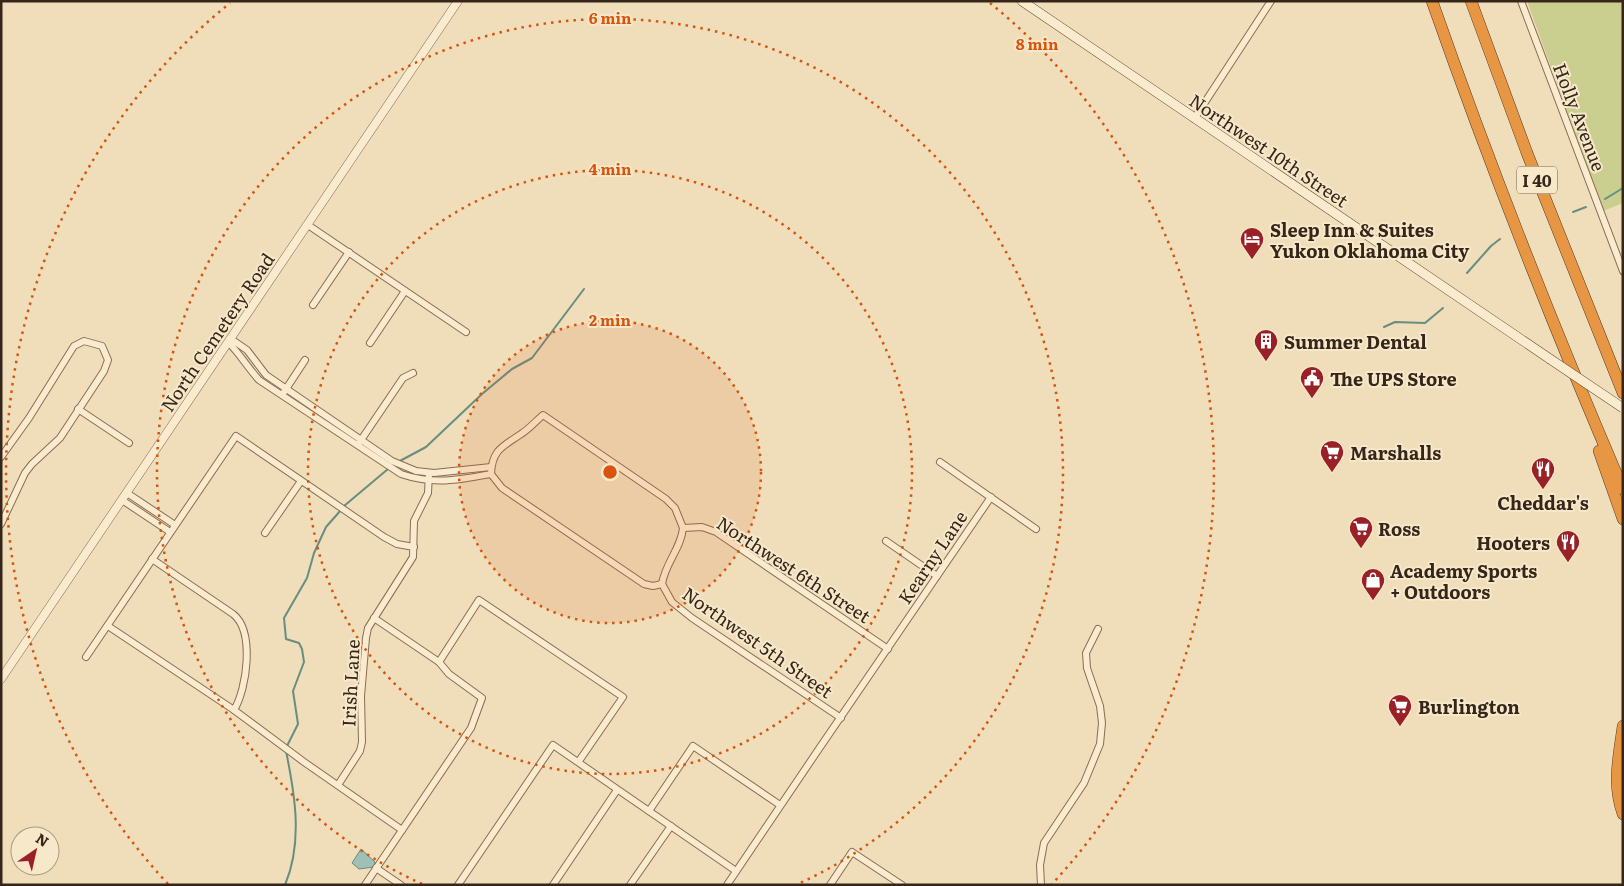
<svg xmlns="http://www.w3.org/2000/svg" width="1624" height="886" font-family="Literata,serif">
	<style>
		.green { fill: #cace8e }
		.water { fill: #9fc0b5; stroke: #678e82 }
		.lines { fill: none; stroke-linecap: round; stroke-linejoin: round }
		.stream { stroke: #678e82; stroke-width: 2 }
		.minor-casing { stroke: #886d54; stroke-width: 8 }
		.tertiary-casing { stroke: #886d54; stroke-width: 9 }
		.secondary-casing { stroke: #694e37; stroke-width: 10 }
		.motorway-casing { stroke: #553b29; stroke-width: 12 }
		.minor { stroke: #fbebce; stroke-width: 6 }
		.tertiary { stroke: #fbebce; stroke-width: 8 }
		.secondary { stroke: #fbebce; stroke-width: 9 }
		.motorway { stroke: #e79643; stroke-width: 11 }
		.secondary-bridge-casing { stroke: #694e37; stroke-width: 10; stroke-linecap: butt }
		.secondary-bridge { stroke: #fbebce; stroke-width: 9 }
		.ring { fill: none; stroke: #d6540d; stroke-width: 2.5; stroke-dasharray: 2.5 5 }
		.labels { text-anchor: middle; dominant-baseline: central; stroke-width: 4; stroke-linejoin: round; paint-order: stroke }
		.shield { fill: #f7e8ca; stroke: #70604f; stroke-width: 1 }
		.shield-label { font-size: 16px; font-weight: bold; fill: #36261a }
		.street-label { font-size: 18px; fill: #36261a; stroke: #f7e8ca }
		.poi-label { font-size: 18px; font-weight: bold; fill: #36261a; stroke: #f7e8ca; text-anchor: start }
		.centre { fill: #d6540d; stroke: #f7e8ca; stroke-width: 2.5 }
		.ring-label { font-size: 15px; text-anchor: middle; font-weight: bold; fill: #d6540d; stroke: #f7e8ca; stroke-width: 4; stroke-linejoin: round; paint-order: stroke }
	</style>
	<rect width="100%" height="100%" fill="#f0ddba"/>
	<!-- green -->
	<path class="green" d="M1527,1H1623V203L1603,211Z"/>
	<!-- water -->
	<path class="water" d="M361,849L375,862L374,867L359,869L352,863Z"/>
	<g class="lines">
		<!-- stream -->
		<g class="stream">
			<path d="M1605,199L1623,188"/>
			<path d="M1573,212L1586,207"/>
			<path d="M1467,273L1491,246L1500,239"/>
			<path d="M1384,327L1395,322L1425,323L1443,308"/>
			<path d="M398,462L426,447L482,394L512,369L532,358L584,289"/>
			<path d="M344,506L388,469"/>
			<path d="M287,746L298,724L293,691L304,662L302,649L299,643L286,639L284,618L307,578L314,553L326,527L341,510"/>
			<path d="M285,885C303,842 295,795 286,751"/>
		</g>
		<!-- minor casing -->
		<g class="minor-casing">
			<g id="minor">
				<path d="M1521,1L1623,271"/>
				<path d="M1194,119L1271,1"/>
				<path d="M308,225L466,332"/>
				<path d="M313,305L349,252"/>
				<path d="M231,339L247,350L266,375L392,461L416,471L434,473L491,467"/>
				<path d="M228,342C240,354 248,368 259,380L401,474C433,485 459,480 491,474"/>
				<path d="M370,343L405,291"/>
				<path d="M284,392L305,360"/>
				<path d="M78,409L129,443"/>
				<path d="M359,443L403,378L413,373"/>
				<path d="M1,457L29,418L74,346L84,341L102,346L108,360L104,371L60,438L32,464L25,473L1,524"/>
				<path d="M940,462L1036,529"/>
				<path d="M127,493L175,525"/>
				<path d="M122,500L170,532"/>
				<path d="M265,533L301,481"/>
				<path d="M886,541L937,576"/>
				<path d="M662,584C665,563 681,549 683,528"/>
				<path d="M108,626L234,710C247,689 255,631 233,614L152,559"/>
				<path d="M86,657L236,436L384,537L397,544L414,547"/>
				<path d="M439,662L479,600L623,697L579,761"/>
				<path d="M234,710L304,762L402,830"/>
				<path d="M841,718L692,618L672,602L662,584L653,586L644,584L502,488L491,474C492,449 504,446 521,434C529,429 536,421 543,415L666,499L675,508L683,528L702,527L716,532L888,649"/>
				<path d="M338,785L360,751L362,742L361,696L366,638L368,628L413,557L414,521L428,493L429,473"/>
				<path d="M649,811L693,746L780,805"/>
				<path d="M376,868L401,885"/>
				<path d="M365,885L471,728L482,698L449,674L439,662L374,618"/>
				<path d="M458,885L553,745L736,871"/>
				<path d="M553,885L617,790"/>
				<path d="M630,885L671,826"/>
				<path d="M727,885C814,755 903,626 991,497"/>
				<path d="M830,885L852,852L902,885"/>
				<path d="M1041,885L1040,865L1044,843L1084,783L1100,744L1102,723L1100,706L1087,668L1086,653L1098,629"/>
			</g>
		</g>
		<!-- tertiary casing -->
		<g class="tertiary-casing">
			<path id="tertiary" d="M1,679L458,1"/>
		</g>
		<!-- secondary casing -->
		<g class="secondary-casing">
			<path id="secondary" d="M1022,1L1550,359"/>
		</g>
		<!-- motorway casing -->
		<g class="motorway-casing">
			<g id="motorway">
				<path d="M1432,1C1490,166 1554,329 1623,489"/>
				<path d="M1471,1L1527,153L1623,393"/>
				<path d="M1599,451L1623,519"/>
				<path d="M1623,726C1619,755 1612,785 1623,814"/>
			</g>
		</g>
		<!-- minor -->
		<use href="#minor" class="minor"/>
		<!-- tertiary -->
		<use href="#tertiary" class="tertiary"/>
		<!-- secondary -->
		<use href="#secondary" class="secondary"/>
		<!-- motorway -->
		<use href="#motorway" class="motorway"/>
		<!-- secondary-bridge casing -->
		<g class="secondary-bridge-casing">
			<path id="secondary-bridge" d="M1550,359L1623,408"/>
		</g>
		<!-- secondary-bridge -->
		<use href="#secondary-bridge" class="secondary-bridge"/>
	</g>
	<!-- distance rings -->
	<circle cx="610" cy="472" r="151" fill="#d6540d" fill-opacity=".12"/>
	<g class="ring">
		<circle cx="610" cy="472" r="151"/>
		<circle cx="610" cy="472" r="302"/>
		<path d="M422 884A453 453 0 1 1 798 884"/>
		<path d="M168 884A604 604 0 0 1 230 3M990 3A604 604 0 0 1 1052 884"/>
	</g>
	<!-- icons -->
	<defs>
		<g id="hotel-pin" transform="scale(1.25)"><path d="M0 17L-7.5 6A9.5 9.5 0 1 1 7.5 6Z" fill="#9a2028" stroke="#f7e8ca"/><path d="M-6-4.5h1.5V1H6V5H4.5V3h-9V5H-6ZM-4 0a1.8 1.8 0 1 1 3.6 0ZM.5 0V-2.5h3Q6-2.5 6 0Z" fill="#fff"/></g>
		<g id="building-pin" transform="scale(1.25)"><path d="M0 17L-7.5 6A9.5 9.5 0 1 1 7.5 6Z" fill="#9a2028" stroke="#f7e8ca"/><path d="M-4-6H4V6H1V3H-1V6H-4ZM-2.5-4.3h1.7v1.8h-1.7ZM.8-4.3h1.7v1.8H.8ZM-2.5-1h1.7V.8h-1.7ZM.8-1h1.7V.8H.8Z" fill="#fff"/></g>
		<g id="civic-pin" transform="scale(1.25)"><path d="M0 17L-7.5 6A9.5 9.5 0 1 1 7.5 6Z" fill="#9a2028" stroke="#f7e8ca"/><path d="M-.6-6.5H3V-4.5H.6V-3L4-1V1h2V6H-6V1h2V-1L-.6-3ZM-1.2 2.5V6h2.4V2.5Z" fill="#fff"/></g>
		<g id="supermarket-pin" transform="scale(1.25)"><path d="M0 17L-7.5 6A9.5 9.5 0 1 1 7.5 6Z" fill="#9a2028" stroke="#f7e8ca"/><path d="M-6-5.5h2.5l.6 2H6L4.5 2H-2.5L-4.4-4H-6ZM-1.5 3.2a1.3 1.3 0 1 0 .1 0ZM3 3.2a1.3 1.3 0 1 0 .1 0Z" fill="#fff"/></g>
		<g id="restaurant-pin" transform="scale(1.25)"><path d="M0 17L-7.5 6A9.5 9.5 0 1 1 7.5 6Z" fill="#9a2028" stroke="#f7e8ca"/><path d="M-5-6h1v4h1v-4h1v4h1v-4h1v5L-1.5 .5V6h-2V.5L-5-1ZM5-6V6H3V1.5H1.5Q1.5-4 5-6Z" fill="#fff"/></g>
		<g id="shop-pin" transform="scale(1.25)"><path d="M0 17L-7.5 6A9.5 9.5 0 1 1 7.5 6Z" fill="#9a2028" stroke="#f7e8ca"/><path d="M-5-2.5h2.3a2.7 3.5 0 0 1 5.4 0H5L5.5 6h-11ZM-1.5-2.5h3a1.5 2.3 0 0 0-3 0Z" fill="#fff"/></g>
	</defs>
	<g fill-rule="evenodd">
		<use href="#hotel-pin" x="1252" y="239"/>
		<use href="#building-pin" x="1266" y="341"/>
		<use href="#civic-pin" x="1312" y="378"/>
		<use href="#supermarket-pin" x="1332" y="452"/>
		<use href="#restaurant-pin" x="1543" y="469"/>
		<use href="#supermarket-pin" x="1361" y="528"/>
		<use href="#restaurant-pin" x="1568" y="542"/>
		<use href="#shop-pin" x="1373" y="580"/>
		<use href="#supermarket-pin" x="1400" y="706"/>
	</g>
	<g class="labels">
		<!-- shield labels -->
		<rect class="shield" x="1517" y="166.5" width="40" height="27" rx="4"/>
		<g class="shield-label">
			<text x="1537" y="180">I 40</text>
		</g>
		<!-- street labels -->
		<g class="street-label">
			<text transform="translate(1580 117) rotate(69)">Holly Avenue</text>
			<text transform="translate(1269 150) rotate(34)">Northwest 10th Street</text>
			<text transform="translate(217 332) rotate(-56)">North Cemetery Road</text>
			<text transform="translate(932 557) rotate(-56)">Kearny Lane</text>
			<text transform="translate(794 569) rotate(33)">Northwest 6th Street</text>
			<text transform="translate(758 642) rotate(35)">Northwest 5th Street</text>
			<text transform="translate(350 683) rotate(-87)">Irish Lane</text>
		</g>
		<!-- poi labels -->
		<g class="poi-label">
			<text x="1270" y="229">Sleep Inn &amp; Suites<tspan x="1270" dy="21">Yukon Oklahoma City</tspan></text>
			<text x="1284" y="341">Summer Dental</text>
			<text x="1330" y="378">The UPS Store</text>
			<text x="1350" y="452">Marshalls</text>
			<text x="1543" y="502" text-anchor="middle">Cheddar's</text>
			<text x="1378" y="528">Ross</text>
			<text x="1550" y="542" text-anchor="end">Hooters</text>
			<text x="1390" y="570">Academy Sports<tspan x="1390" dy="21">+ Outdoors</tspan></text>
			<text x="1418" y="706">Burlington</text>
		</g>
	</g>
	<circle cx="610" cy="472" r="8" class="centre"/>
	<g class="ring-label">
		<text x="610" y="24">6 min</text>
		<text x="1037" y="50">8 min</text>
		<text x="610" y="175">4 min</text>
		<text x="610" y="326">2 min</text>
	</g>
	<!-- border -->
	<rect width="1624" height="886" fill="none" stroke="#36261a" stroke-width="5"/>
	<!-- north arrow -->
	<g transform="translate(35 851) rotate(34)"><circle r="24" fill="#f7e8ca" stroke="#aa9a84"/>
	<path d="M0-4L9 19L0 12L-9 19Z" fill="#9a2028"/>
	<text y="-8" font-size="14" font-weight="bold" text-anchor="middle" fill="#36261a">N</text>
	</g>
</svg>
